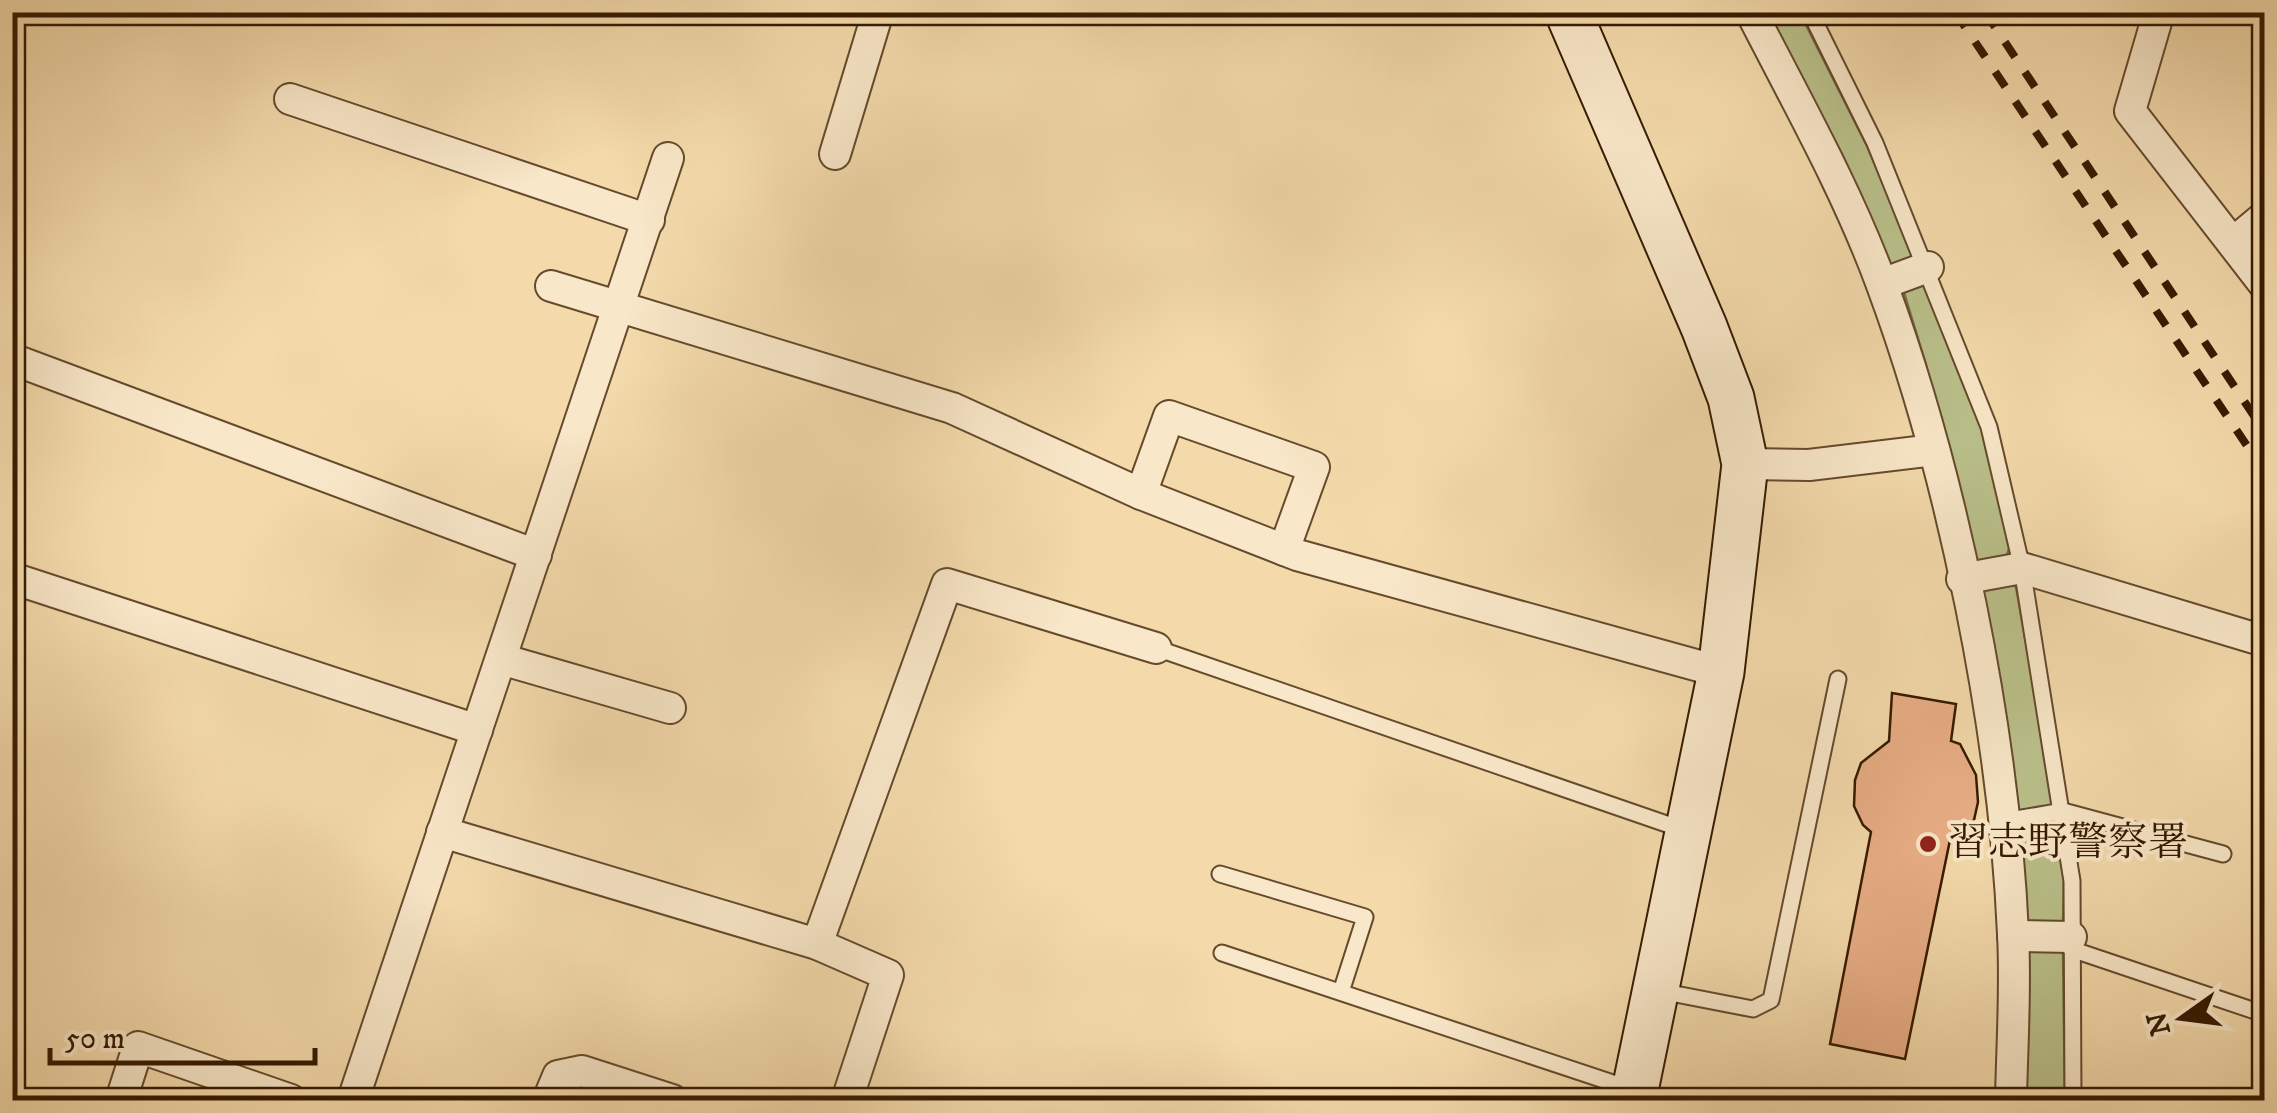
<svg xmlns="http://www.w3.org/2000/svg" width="2277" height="1113" font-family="'IM FELL DW Pica','Noto Serif JP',serif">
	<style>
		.green { fill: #bac08a; stroke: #786d46; stroke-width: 2.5 }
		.building { fill: #e9ae86; stroke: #361a01; stroke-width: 2.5 }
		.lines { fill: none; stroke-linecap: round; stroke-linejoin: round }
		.lane-casing { stroke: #664a2c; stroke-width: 19 }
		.street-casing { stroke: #664a2c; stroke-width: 34 }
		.secondary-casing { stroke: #361a01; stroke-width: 49 }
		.lane { stroke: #f8e7c8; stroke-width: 15 }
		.street { stroke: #f8e7c8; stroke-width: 30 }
		.secondary { stroke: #f8e7c8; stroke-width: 45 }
		.rail { stroke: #361a01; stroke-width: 8; stroke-dasharray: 18 18; stroke-linecap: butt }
		.poi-dot { fill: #8f2418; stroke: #f8e7c8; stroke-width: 4 }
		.labels { text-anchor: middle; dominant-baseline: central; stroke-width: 8; stroke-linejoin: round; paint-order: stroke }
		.poi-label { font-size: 40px; fill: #361a01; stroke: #f8e7c8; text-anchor: start }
	</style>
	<rect width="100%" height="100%" fill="#f4daab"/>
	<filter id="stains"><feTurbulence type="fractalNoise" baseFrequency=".002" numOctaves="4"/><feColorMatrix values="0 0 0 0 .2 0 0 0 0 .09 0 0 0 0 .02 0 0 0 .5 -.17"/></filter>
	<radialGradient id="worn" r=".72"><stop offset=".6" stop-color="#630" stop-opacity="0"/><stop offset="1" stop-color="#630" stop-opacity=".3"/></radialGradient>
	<!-- green -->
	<g class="green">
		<path d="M1767,13H1800L1867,146L1916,260L1892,271L1843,156Z"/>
		<path d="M1922,279L1983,430L2010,546L2007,555L1970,564L1926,365L1902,286Z"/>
		<path d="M2006,580L2016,587L2054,799L2051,807L2012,811L1974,587Z"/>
		<path d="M2056,826L2064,881L2063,923L2023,929L2013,829Z"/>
		<path d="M2026,948L2058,949L2063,953L2065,1100H2023Z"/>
	</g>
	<!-- building -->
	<path class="building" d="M1892,693L1956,704L1951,741L1960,744L1976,775L1978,802L1974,820L1950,840L1905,1059L1830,1044L1871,832L1863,825L1854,806L1855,780L1861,763L1889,741Z"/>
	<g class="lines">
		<!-- lane casing -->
		<g class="lane-casing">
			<g id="lane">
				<path d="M1810,12L1875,143L1989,427L2022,568L2072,881L2073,1100"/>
				<path d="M1156,648L1684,830"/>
				<path d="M2004,821L2063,811L2223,854"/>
				<path d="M1220,874L1365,917L1341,992"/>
				<path d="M2071,949L2264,1014"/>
				<path d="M1222,953L1631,1089"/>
				<path d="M1660,991L1753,1009L1771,1000L1838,679"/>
			</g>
		</g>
		<!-- street casing -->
		<g class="street-casing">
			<g id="street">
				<path d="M1751,12C1797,102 1847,190 1882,285C1953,477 2004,730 2013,934C2016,989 2012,1045 2011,1100"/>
				<path d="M2159,12L2130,111L2264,284"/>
				<path d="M290,99L649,220"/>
				<path d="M835,154L878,12"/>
				<path d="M2233,243L2264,217"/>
				<path d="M1882,284L1928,267"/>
				<path d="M551,286L952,408L1141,494L1297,555L1721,672"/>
				<path d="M12,359L536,555"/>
				<path d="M1745,464L1809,465L1934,450"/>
				<path d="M1141,494L1169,416L1314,467L1284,550"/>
				<path d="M12,578L477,730"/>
				<path d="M1962,579L2022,568L2264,641"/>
				<path d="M501,659L670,708"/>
				<path d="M442,832L817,944L888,975L847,1100"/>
				<path d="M2013,936L2071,937"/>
				<path d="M817,944L947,584L1156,648"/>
				<path d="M121,1100L138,1047L291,1100"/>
				<path d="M353,1100L668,158"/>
				<path d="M548,1100L558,1076L582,1071L672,1100"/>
			</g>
		</g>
		<!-- secondary casing -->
		<g class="secondary-casing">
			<path id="secondary" d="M1568,12L1704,327L1731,398L1745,464L1721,672L1633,1100"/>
		</g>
		<!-- lane -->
		<use href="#lane" class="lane"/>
		<!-- street -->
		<use href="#street" class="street"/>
		<!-- secondary -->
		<use href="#secondary" class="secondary"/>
		<!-- rail -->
		<g class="rail">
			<path d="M1955,12L2264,471"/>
			<path d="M1985,12L2264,431"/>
		</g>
	</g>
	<!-- markers -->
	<circle class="poi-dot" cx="1928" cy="844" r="10"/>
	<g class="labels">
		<!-- poi labels -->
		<g class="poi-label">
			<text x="1948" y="844">習志野警察署</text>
		</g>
	</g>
	<!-- margin -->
	<rect width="2277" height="1113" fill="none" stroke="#f4daab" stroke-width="50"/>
	<rect x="15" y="15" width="2247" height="1083" fill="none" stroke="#361a01" stroke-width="5"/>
	<rect x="25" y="25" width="2227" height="1063" fill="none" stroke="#361a01" stroke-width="2.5"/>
	<!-- north arrow -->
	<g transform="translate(2182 1018) rotate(256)" stroke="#f8e7c8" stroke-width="8" paint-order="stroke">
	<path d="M0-8L18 38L0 25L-18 38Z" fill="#361a01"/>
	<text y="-15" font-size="28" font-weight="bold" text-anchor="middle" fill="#361a01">N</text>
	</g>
	<!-- scale -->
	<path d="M50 1048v15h265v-15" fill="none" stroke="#361a01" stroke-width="5"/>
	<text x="65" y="1048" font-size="30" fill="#361a01" stroke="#f8e7c8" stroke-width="8" paint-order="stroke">50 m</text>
	<rect width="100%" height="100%" filter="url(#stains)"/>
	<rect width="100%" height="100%" fill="url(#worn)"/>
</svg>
